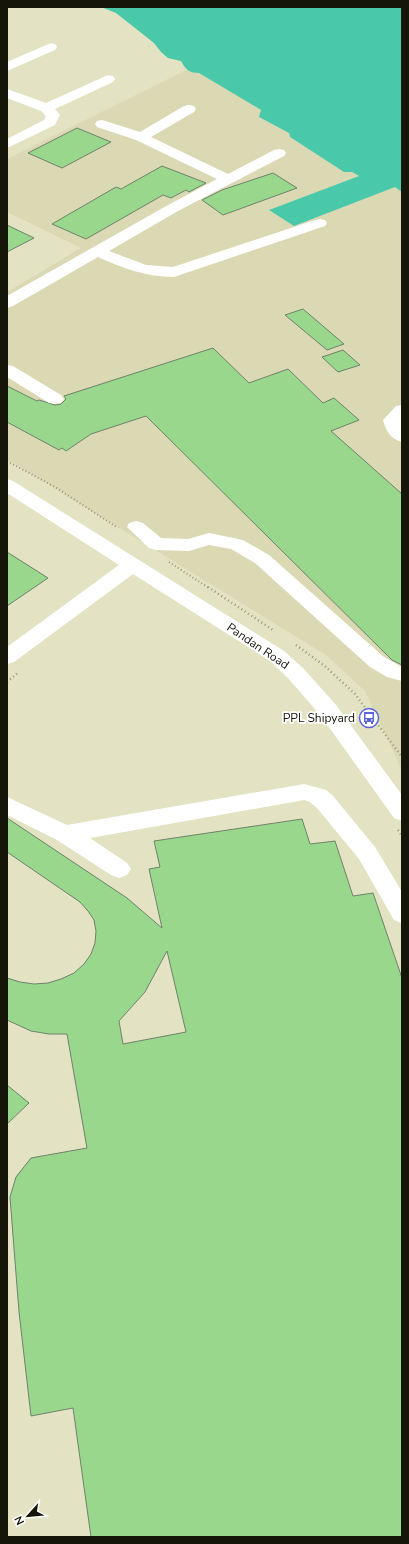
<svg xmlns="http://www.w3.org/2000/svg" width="409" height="1544" font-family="'Nunito Sans',sans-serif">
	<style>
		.built { fill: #dad9b3 }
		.water { fill: #4ac8aa }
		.building { fill: #99d78d; stroke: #6f826b; fill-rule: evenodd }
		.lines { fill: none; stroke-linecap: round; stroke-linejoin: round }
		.path-far1 { stroke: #97977f; stroke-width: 2; stroke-dasharray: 1 2.5; stroke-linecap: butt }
		.path { stroke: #97977f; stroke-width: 2.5; stroke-dasharray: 1 3; stroke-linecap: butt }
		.minor { fill: #fff; fill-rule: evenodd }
		.labels { text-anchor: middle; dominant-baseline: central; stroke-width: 3.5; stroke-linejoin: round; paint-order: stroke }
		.street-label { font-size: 12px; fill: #16150a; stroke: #fff }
		.poi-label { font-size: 12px; fill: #16150a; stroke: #fff; text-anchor: end }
	</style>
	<rect width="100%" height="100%" fill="#e3e3c4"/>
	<!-- built -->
	<path class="built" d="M186,70L193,73H199L262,110L259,117L289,133L290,137L344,172H352L359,176L269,210L294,225L395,187L402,192V770L365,691L326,655L7,459V292L81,248L7,212V159Z"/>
	<!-- water -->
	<path class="water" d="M101,7H402V192L395,187L294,226L269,210L359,176L352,172H344L290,137L289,133L259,117L261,110L199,73C189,73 186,70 181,61L168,58L161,52L154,43L116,13Z"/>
	<!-- building -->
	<g class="building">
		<path d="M77,128L111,142L62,168L28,153Z"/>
		<path d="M162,166L206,183L189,192L186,190L171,198L163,195L86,239L52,224L116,187L121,189Z"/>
		<path d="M273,173L297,188L223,215L202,200L222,190Z"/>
		<path d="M7,225L34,238L7,252Z"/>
		<path d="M303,309L344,344L327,350L285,315Z"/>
		<path d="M213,348L249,383L288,369L323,403L334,398L359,420L331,431L402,494V665L392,660L146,416L91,434L66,451L62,448L59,450L7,422V386L37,401L39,400L55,405L61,404L66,399L64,396Z"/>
		<path d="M343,350L360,365L338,372L322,357Z"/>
		<path d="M7,552L48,578L7,606Z"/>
		<path d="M7,818L127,898L162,928L149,869L160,867L154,841L302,819L310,844L335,841L353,896L373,893L402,978V1537H91L73,1408L31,1416L19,1312L10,1197L16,1177L31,1158L87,1148L67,1034H49L31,1031L7,1020V978L20,982L34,984L48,983L61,979L74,973L84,964L91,954L95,943L96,931L94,920L88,911L80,902L7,852ZM167,951L186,1032L123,1044L119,1021L145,992Z"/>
		<path d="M7,1085L29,1103L7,1124Z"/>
	</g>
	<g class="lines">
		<!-- path-far1 -->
		<g class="path-far1">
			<path d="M7,461L55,487L118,528"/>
			<path d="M169,562L209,588"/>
		</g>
		<!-- path -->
		<g class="path">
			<path d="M208,587L273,630"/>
			<path d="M296,645L326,667L355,694L402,757"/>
			<path d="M7,682L19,672"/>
			<path d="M398,830L402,836"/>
		</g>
		<!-- minor -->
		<g class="minor">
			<path d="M51,43L55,44L57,47L55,50L7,71V62Z"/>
			<path d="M108,75L113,76L115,79L113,82L55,109L60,115L55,125L7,148V139L44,120L46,116L41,111L7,98V89L46,103Z"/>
			<path d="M189,105L194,106L196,109L194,112L151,137L228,174L274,150L279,149L284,150L286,153L284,156L178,211L109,251L146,265L173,267L315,220L320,219L325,220L327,223L325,226L174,277C147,277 122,268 98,257L13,306L7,308V296L168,205L217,179L136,140L97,127L95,124L97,121L102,120L140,132L184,106Z"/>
			<path d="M7,365L13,366L61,395L64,399L61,403L55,404L49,403L7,377Z"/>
			<path d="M402,405V442C390,439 386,431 383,420L396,406Z"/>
			<path d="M7,479L13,481L284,651L303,668L336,705L402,795V821L394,818L321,716L288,678L270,661L133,574L14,662L7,664V647L119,565L7,493Z"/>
			<path d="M136,521L143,523L161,538L188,539L209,533L243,540L269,555L384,657L402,667V681L387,677L370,667L255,563L231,549L209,545L189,551L156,550L149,548L127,527L129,523Z"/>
			<path d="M304,784L326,790L333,796L375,847L402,892V923L394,920L359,859L317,808L310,802L304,800L90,838L127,863L131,869L127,875L119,878L111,875L57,840L7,815V797L67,825Z"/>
		</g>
	</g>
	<!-- icons -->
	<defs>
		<g id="bus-ring" transform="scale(1)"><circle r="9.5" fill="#fff" stroke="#5c64db" stroke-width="1.5"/><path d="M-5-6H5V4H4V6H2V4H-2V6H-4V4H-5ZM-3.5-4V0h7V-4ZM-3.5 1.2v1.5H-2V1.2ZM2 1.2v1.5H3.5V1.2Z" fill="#5c64db"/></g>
	</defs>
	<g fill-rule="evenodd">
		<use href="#bus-ring" x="369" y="718"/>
	</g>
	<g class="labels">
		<!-- street labels -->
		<g class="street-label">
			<text transform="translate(258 646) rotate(34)">Pandan Road</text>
		</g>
		<!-- poi labels -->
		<g class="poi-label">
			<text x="355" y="718">PPL Shipyard</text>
		</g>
	</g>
	<!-- border -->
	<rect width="409" height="1544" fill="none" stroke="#16150a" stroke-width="16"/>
	<!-- north arrow -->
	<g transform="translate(28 1516) rotate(243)" stroke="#ffffff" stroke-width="3" paint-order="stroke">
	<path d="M0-3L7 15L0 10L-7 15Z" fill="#16150a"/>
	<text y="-6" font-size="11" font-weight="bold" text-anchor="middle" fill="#16150a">N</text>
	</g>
</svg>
